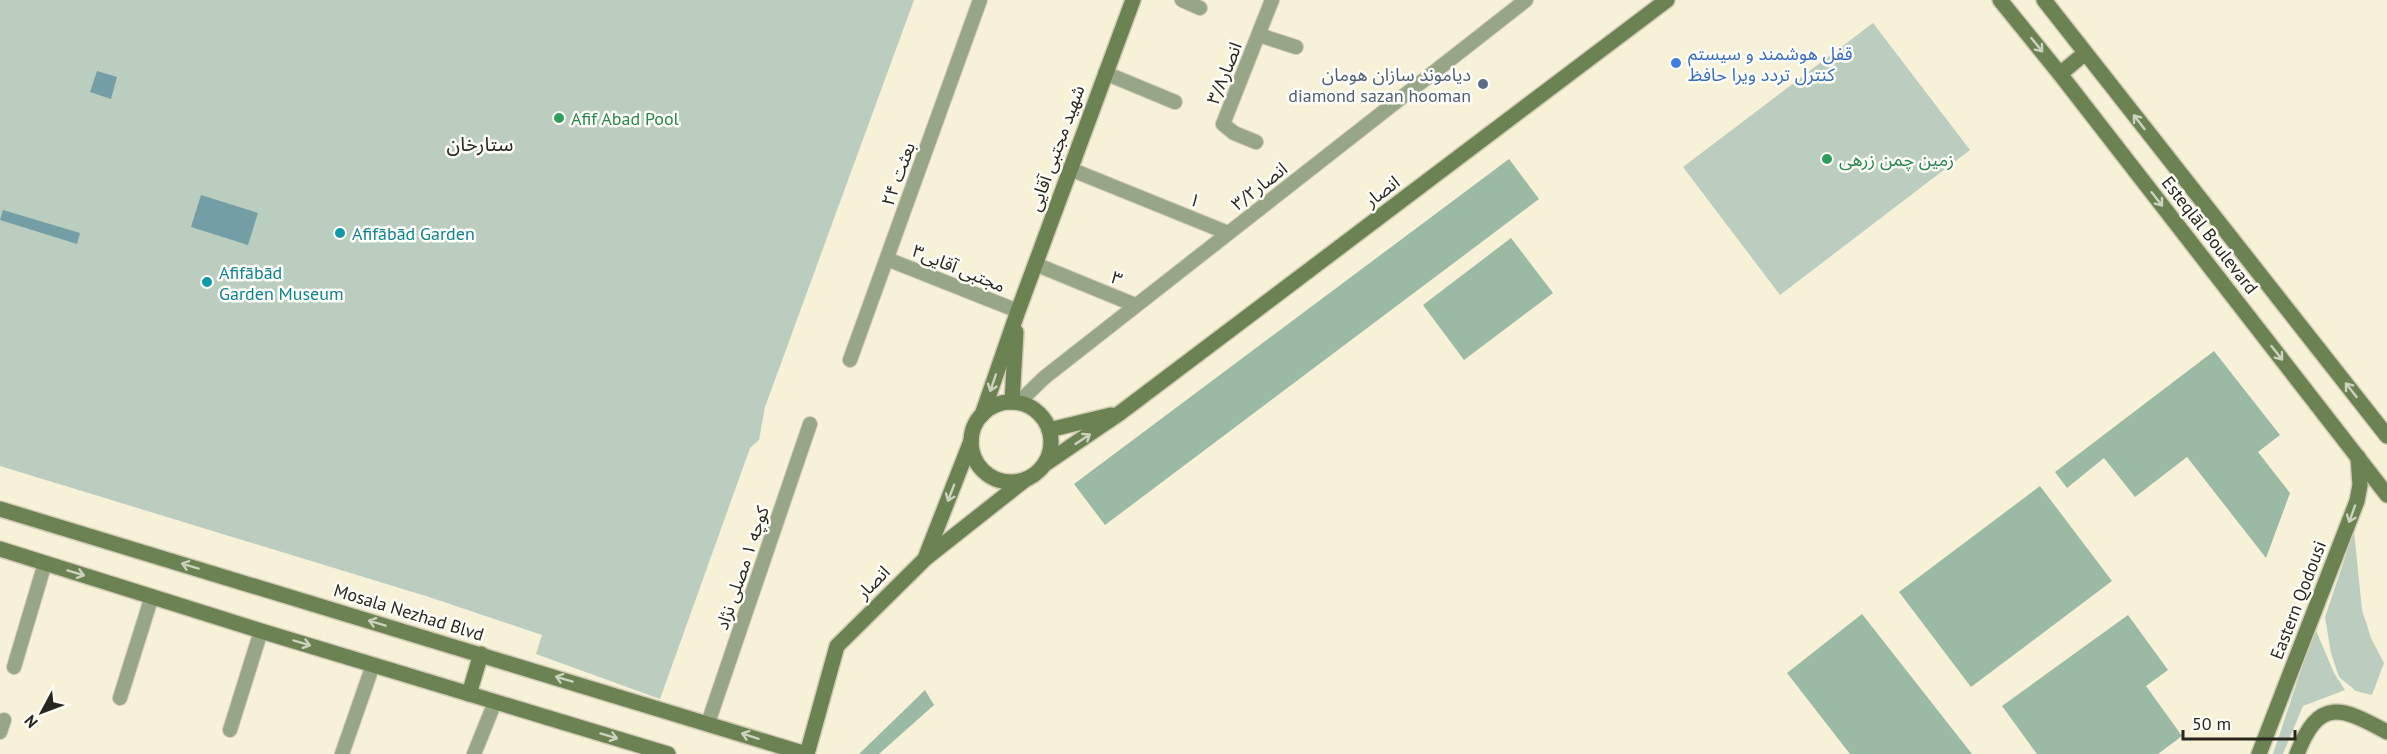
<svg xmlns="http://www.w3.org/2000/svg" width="2387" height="754" font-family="'PT Sans','Noto Sans Arabic',sans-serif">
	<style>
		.green { fill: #bacdbf }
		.forest { fill: #9bbaa3 }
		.water { fill: #739ea6 }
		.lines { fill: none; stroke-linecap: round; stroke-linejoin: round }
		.street-casing { stroke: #d2ccb6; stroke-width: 16 }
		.secondary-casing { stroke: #d2ccb6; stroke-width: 18 }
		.street { stroke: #96a687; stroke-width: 14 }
		.secondary { stroke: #6b8253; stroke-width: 15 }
		.oneway { stroke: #cbd3bf }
		.shop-dot { fill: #3f7fe0; stroke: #fffef9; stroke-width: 2 }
		.service-dot { fill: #5c6f8a; stroke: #fffef9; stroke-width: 2 }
		.leisure-dot { fill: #2e9e5b; stroke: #fffef9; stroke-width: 2 }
		.culture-dot { fill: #0f9aa8; stroke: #fffef9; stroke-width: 2 }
		.labels { text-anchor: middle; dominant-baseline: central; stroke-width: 5; stroke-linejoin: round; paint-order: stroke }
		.shop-label { font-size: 18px; fill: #366cbe; stroke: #fffef9; text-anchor: start }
		.street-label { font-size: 18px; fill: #28261d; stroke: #fffef9 }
		.service-label { font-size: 18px; fill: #4e5e75; stroke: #fffef9; text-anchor: end }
		.leisure-label { font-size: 18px; fill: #27864d; stroke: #fffef9; text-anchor: start }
		.culture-label { font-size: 18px; fill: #0d838f; stroke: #fffef9; text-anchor: start }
		.neighbourhood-label { font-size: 20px; fill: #28261d; stroke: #fffef9 }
	</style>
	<rect width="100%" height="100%" fill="#f7f1d8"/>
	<!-- green -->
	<g class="green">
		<path d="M0,0H914L765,407L759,440L750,448L660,699L536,654L542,635L429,597L0,466Z"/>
		<path d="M1873,23L1970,150L1780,295L1683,167Z"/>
		<path d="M2354,531L2362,610L2371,638L2384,663L2372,695L2356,691L2339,677L2331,653L2325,617Z"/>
		<path d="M2315,628L2334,673L2345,690L2303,706L2283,754H2273Z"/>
	</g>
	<!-- forest -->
	<g class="forest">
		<path d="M1509,159L1539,199L1105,525L1074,484Z"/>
		<path d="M1511,238L1553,293L1464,360L1423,305Z"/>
		<path d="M2214,351L2280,435L2258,452L2290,493L2266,558L2187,457L2135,497L2104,458L2067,488L2055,472Z"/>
		<path d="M2040,486L2112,581L1971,687L1899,592Z"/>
		<path d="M1862,614L1972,754H1850L1787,673Z"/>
		<path d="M2128,615L2168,670L2146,686L2182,736L2158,754H2037L2002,706Z"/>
		<path d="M925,690L934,705L879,754H859Z"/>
	</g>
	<!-- water -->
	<g class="water">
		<path d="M97,71L117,77L111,99L90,92Z"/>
		<path d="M201,195L258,213L248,245L191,227Z"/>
		<path d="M3,210L80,233L77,244L0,220Z"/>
	</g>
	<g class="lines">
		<!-- street casing -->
		<g class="street-casing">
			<g id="street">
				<path d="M1182,0L1200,8"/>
				<path d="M1259,35L1296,47"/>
				<path d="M1105,73L1175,102"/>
				<path d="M1256,142L1234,133L1223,124L1272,0"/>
				<path d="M1070,169L1228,233"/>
				<path d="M887,259L1018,311"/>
				<path d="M1035,264L1135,305"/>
				<path d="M850,360L980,0"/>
				<path d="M1018,403L1045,377L1526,0"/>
				<path d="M14,667L45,563"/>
				<path d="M120,698L152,596"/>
				<path d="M708,723L810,424"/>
				<path d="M230,730L261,631"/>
				<path d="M0,732L4,720"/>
				<path d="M342,754L373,665"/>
				<path d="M474,754L495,702"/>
			</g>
		</g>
		<!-- secondary casing -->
		<g class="secondary-casing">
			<g id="secondary">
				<path d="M2000,0L2060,74L2387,495"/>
				<path d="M2044,0L2387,436"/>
				<path d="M2060,74L2084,54"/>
				<path d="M1012,402L1016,332"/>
				<circle cx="1011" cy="442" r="40"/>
				<path d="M982,415L1018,311L1133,0"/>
				<path d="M1049,430L1111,415"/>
				<path d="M1045,464L1120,413L1667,0"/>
				<path d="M0,509L806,754"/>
				<path d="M0,549L261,631L668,754"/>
				<path d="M926,556L971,441"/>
				<path d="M469,694L481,654"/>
				<path d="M807,754L837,646L926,558L1026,479"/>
				<path d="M2259,754L2357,501L2360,485L2358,457"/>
				<path d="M2297,754C2319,697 2341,707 2387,732"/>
			</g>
		</g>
		<!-- street -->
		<use href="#street" class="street"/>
		<!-- secondary -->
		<use href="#secondary" class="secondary"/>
	</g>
	<!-- one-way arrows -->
	<defs><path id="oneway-shaft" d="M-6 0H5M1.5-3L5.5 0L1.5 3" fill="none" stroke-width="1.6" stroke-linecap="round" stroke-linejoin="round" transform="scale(1.5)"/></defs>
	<g class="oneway">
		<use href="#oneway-shaft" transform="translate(2037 45) rotate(51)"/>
		<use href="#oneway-shaft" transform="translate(2139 122) rotate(-128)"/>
		<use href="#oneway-shaft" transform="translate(2157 199) rotate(52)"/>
		<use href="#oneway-shaft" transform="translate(2277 353) rotate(52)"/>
		<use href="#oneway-shaft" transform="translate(993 383) rotate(109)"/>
		<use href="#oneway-shaft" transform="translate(2351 390) rotate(-128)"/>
		<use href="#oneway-shaft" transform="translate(1083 439) rotate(-34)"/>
		<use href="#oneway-shaft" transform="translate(951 493) rotate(111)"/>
		<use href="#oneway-shaft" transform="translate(2352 514) rotate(110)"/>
		<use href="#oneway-shaft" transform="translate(190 566) rotate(-163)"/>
		<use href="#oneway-shaft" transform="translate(76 573) rotate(17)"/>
		<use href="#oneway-shaft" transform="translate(377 623) rotate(-163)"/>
		<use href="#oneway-shaft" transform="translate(302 643) rotate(17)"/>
		<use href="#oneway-shaft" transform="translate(564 679) rotate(-163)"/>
		<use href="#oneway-shaft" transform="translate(609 736) rotate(17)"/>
		<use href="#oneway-shaft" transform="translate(750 736) rotate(-162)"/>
	</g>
	<!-- markers -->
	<circle class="shop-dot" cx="1676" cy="63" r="6"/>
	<circle class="service-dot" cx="1483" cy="84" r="6"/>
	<g class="leisure-dot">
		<circle cx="559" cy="118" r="6"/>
		<circle cx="1827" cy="159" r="6"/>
	</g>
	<g class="culture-dot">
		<circle cx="340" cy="233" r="6"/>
		<circle cx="207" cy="282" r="6"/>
	</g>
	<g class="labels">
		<!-- shop labels -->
		<g class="shop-label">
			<text x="1688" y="53">قفل هوشمند و سیستم<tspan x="1688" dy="21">کنترل تردد ویرا حافظ</tspan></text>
		</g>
		<!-- street labels -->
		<g class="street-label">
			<text transform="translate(1224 73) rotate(-68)">انصار۳/۸</text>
			<text transform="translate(1056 148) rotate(-70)">شهید مجتبی آقایی</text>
			<text transform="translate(898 174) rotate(-70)">بعثت ۲۴</text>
			<text transform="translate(1259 186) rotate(-38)">انصار۳/۲</text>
			<text transform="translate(1382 191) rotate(-37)">انصار</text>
			<text transform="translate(1195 200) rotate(22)">۱</text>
			<text transform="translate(2210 235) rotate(52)">Esteqlāl Boulevard</text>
			<text transform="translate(959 268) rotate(22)">مجتبی آقایی۳</text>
			<text transform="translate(1117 278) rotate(22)">۳</text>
			<text transform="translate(742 568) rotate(-71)">کوچه ۱ مصلی نژاد</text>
			<text transform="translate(873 582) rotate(-45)">انصار</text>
			<text transform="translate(2298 600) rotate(-69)">Eastern Qodousi</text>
			<text transform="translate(409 612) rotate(17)">Mosala Nezhad Blvd</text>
		</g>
		<!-- service labels -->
		<g class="service-label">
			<text x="1471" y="74">دیاموند سازان هومان<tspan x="1471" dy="21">diamond sazan hooman</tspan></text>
		</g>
		<!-- leisure labels -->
		<g class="leisure-label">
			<text x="571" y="118">Afif Abad Pool</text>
			<text x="1839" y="159">زمین چمن زرهی</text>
		</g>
		<!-- culture labels -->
		<g class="culture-label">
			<text x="352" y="233">Afifābād Garden</text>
			<text x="219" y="272">Afifābād<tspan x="219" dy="21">Garden Museum</tspan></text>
		</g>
		<!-- neighbourhood labels -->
		<g class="neighbourhood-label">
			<text x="480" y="144">ستارخان</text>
		</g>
	</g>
	<!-- north arrow -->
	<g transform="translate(42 712) rotate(229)" stroke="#fffef9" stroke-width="4.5" paint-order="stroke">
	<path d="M0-4.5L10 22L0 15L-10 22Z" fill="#28261d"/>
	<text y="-9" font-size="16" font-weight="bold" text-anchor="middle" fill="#28261d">N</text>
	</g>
	<!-- scale -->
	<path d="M2183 730v9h112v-9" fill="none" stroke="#28261d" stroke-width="3"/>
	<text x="2192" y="730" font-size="18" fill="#28261d" stroke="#fffef9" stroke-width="4.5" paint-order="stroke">50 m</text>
</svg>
